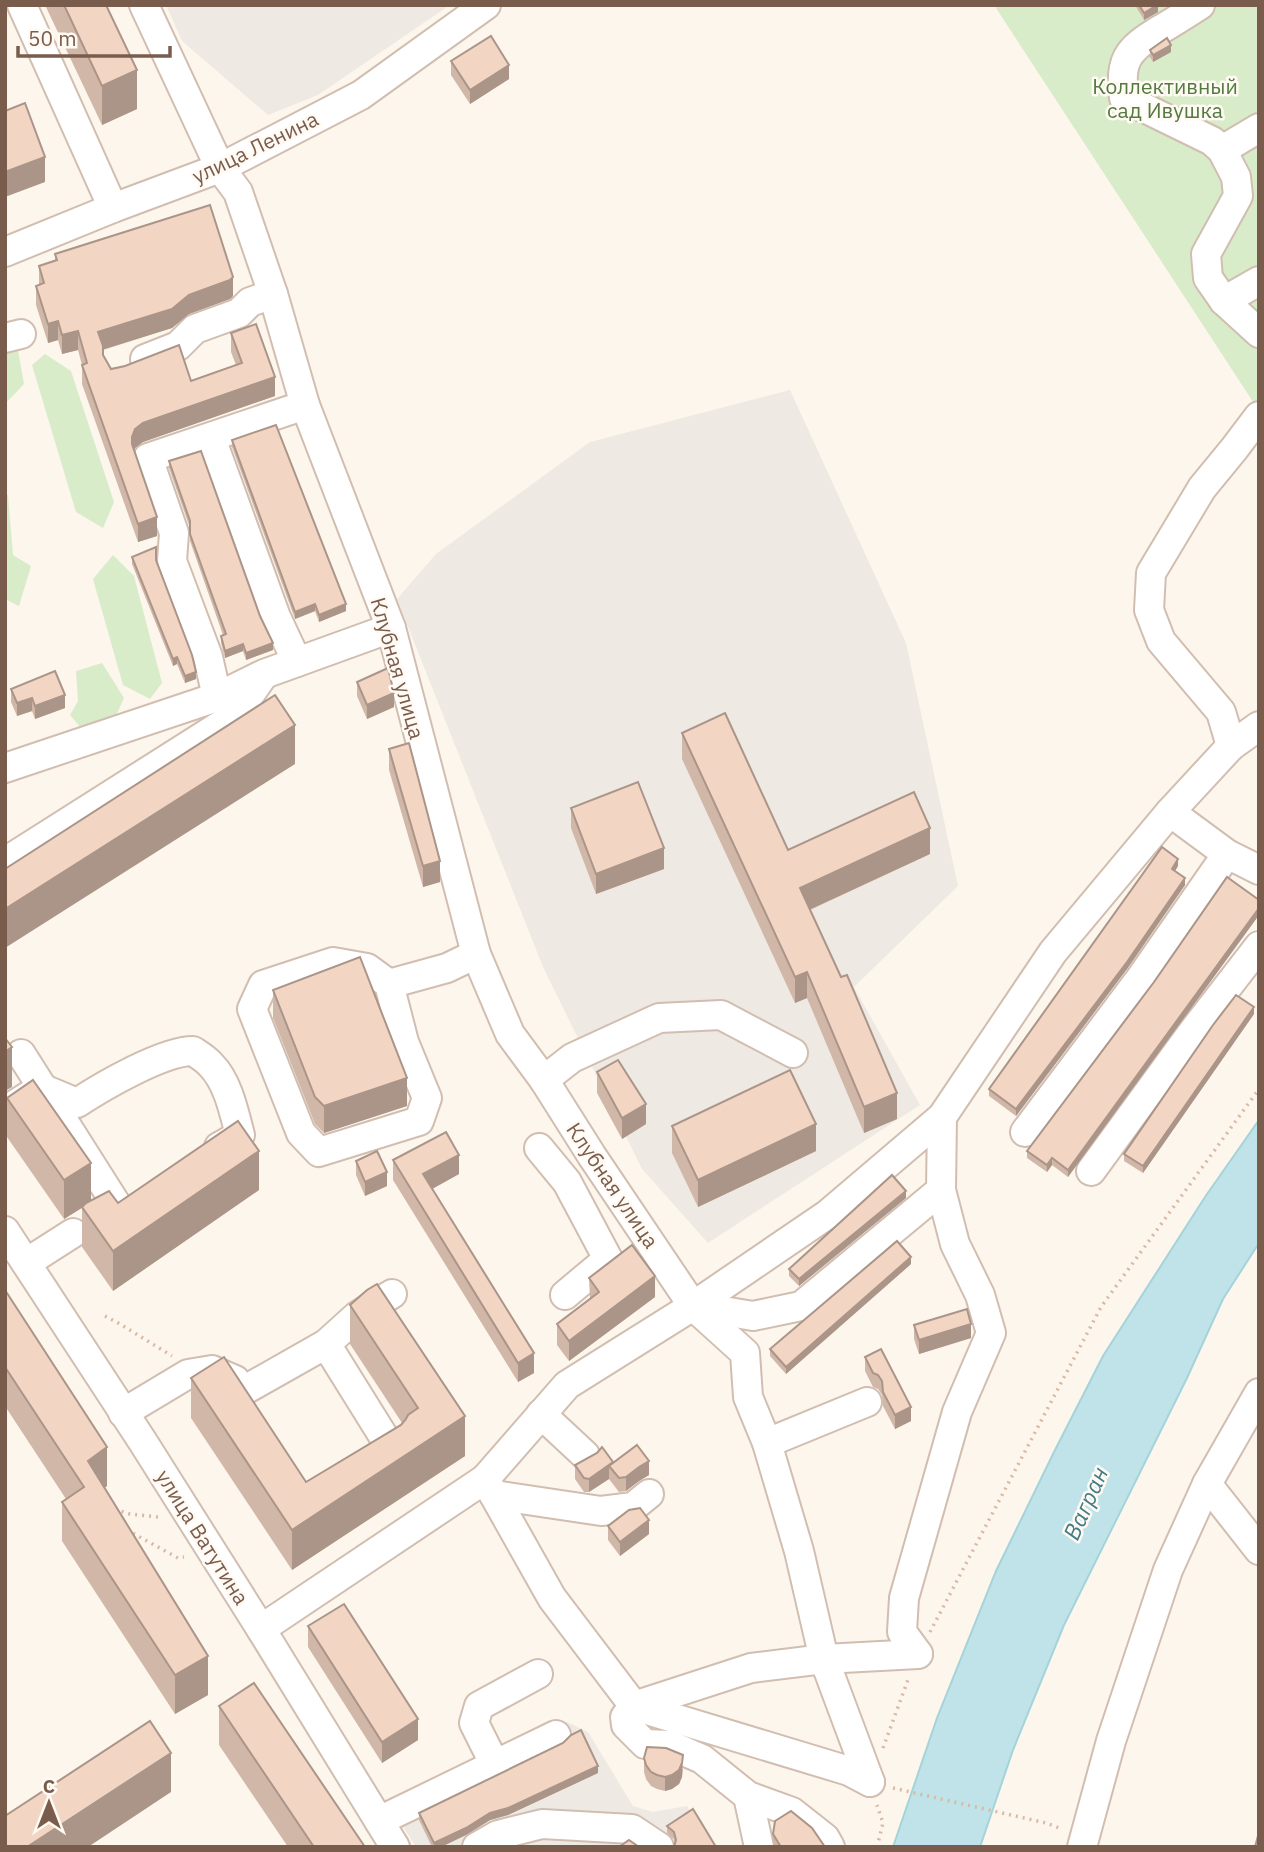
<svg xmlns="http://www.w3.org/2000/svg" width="1264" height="1852" font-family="'IBM Plex Sans',sans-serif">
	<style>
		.industrial { fill: #efe9e4 }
		.green { fill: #d8ecc9 }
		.water { fill: #bfe3e8; stroke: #a5d3da; stroke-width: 2 }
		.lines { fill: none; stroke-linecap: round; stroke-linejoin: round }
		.minor-casing { stroke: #d1beb0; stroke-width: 32 }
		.path { stroke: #d9b8a5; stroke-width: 3.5; stroke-dasharray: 2 5; stroke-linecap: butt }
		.minor { stroke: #fff; stroke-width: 28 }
		.wall { fill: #d1b7a8 }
		.shaded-wall { fill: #aa9588 }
		.building { fill: #f3d5c3; stroke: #aa9588; stroke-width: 2 }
		.labels { text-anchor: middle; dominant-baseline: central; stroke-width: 5; stroke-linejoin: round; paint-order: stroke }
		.park-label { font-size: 21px; fill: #537a41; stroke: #fffaf3 }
		.street-label { font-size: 21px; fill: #7a5c4d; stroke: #fffaf3 }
		.water-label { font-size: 23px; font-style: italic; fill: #437c86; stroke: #fffaf3 }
	</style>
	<rect width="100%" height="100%" fill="#fdf6ec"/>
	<!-- industrial -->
	<g class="industrial">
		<path d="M166,5H450L318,95L268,115L182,41Z"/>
		<path d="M790,390L906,643L958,886L854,987L920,1105L708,1243L642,1169L543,967L397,599L436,554L590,442Z"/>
		<path d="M567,1722L588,1732L633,1806L653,1812L687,1806L712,1847H416L388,1803Z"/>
	</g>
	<!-- green -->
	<g class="green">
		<path d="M994,5H1259V411Z"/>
		<path d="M17,345L24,384L5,404V349Z"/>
		<path d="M45,354L71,371L114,502L103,528L76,512L32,365Z"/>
		<path d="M5,495H8L13,555L31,566L19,606L5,599Z"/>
		<path d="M113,555L134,576L162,683L150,699L123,685L93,579Z"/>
		<path d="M102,663L124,698L116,716L81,728L70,715L78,701L76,671Z"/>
	</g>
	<!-- water -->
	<path class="water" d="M1259,1120V1243L1223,1299L1187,1378L1064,1625L1013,1750L980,1847H893L937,1718L996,1571L1054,1452L1103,1356L1205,1197Z"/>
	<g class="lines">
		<!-- minor casing -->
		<g class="minor-casing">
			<g id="minor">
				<path d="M22,5L113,208"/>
				<path d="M144,5L220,168L238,192L273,294L305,405L391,628L476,954L510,1034L544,1080L592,1156L693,1306L745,1353L748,1397L767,1443L799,1551L824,1659L870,1782"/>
				<path d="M1200,5C1186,14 1172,23 1158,31C1127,50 1119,61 1124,98L1212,141L1222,150L1236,177L1238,196L1206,254L1208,278L1224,301L1259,333"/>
				<path d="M1222,150L1259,128"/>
				<path d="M5,252L113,208L220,168L361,95L486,5"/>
				<path d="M1224,301L1259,281"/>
				<path d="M5,338L21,334"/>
				<path d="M145,359L178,346L195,329L239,313L250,302L273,294"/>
				<path d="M211,438L276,617L297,662"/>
				<path d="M217,697L208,657L172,561L174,533L148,458L305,405"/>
				<path d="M1231,746L1221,712L1161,641L1149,610L1151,573L1202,488L1234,449L1259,416"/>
				<path d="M5,768L217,697L264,674L391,628"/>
				<path d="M1170,812L1227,854L1259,870"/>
				<path d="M5,862L235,716L262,677"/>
				<path d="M333,962L367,968L389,984L404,1042L427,1098L419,1121L319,1152L301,1133L252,1009L263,985Z"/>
				<path d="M389,984L447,968L476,954"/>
				<path d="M21,1054L118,1207"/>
				<path d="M544,1080L572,1058L659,1018L721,1015L793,1053"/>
				<path d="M5,1111L41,1088L77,1103C103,1086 163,1051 193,1051C199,1055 206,1059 211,1065C228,1082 234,1112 240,1135L219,1147"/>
				<path d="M1025,1132L1140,979L1227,854"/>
				<path d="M539,1148L567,1182L608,1259L565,1295"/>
				<path d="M1091,1171L1191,1034L1259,946"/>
				<path d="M5,1231L143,1442L261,1629L395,1847"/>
				<path d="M26,1263L73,1233"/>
				<path d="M693,1306L753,1316L801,1306L941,1190"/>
				<path d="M326,1344L392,1450L376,1460"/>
				<path d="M243,1391L326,1344L357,1316L392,1294"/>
				<path d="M123,1413L188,1374L212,1370L235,1380"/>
				<path d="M541,1414L585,1455"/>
				<path d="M767,1443L867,1402"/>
				<path d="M485,1479L552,1598L634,1706L849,1771L870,1782"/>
				<path d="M1207,1484L1259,1550"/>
				<path d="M494,1495L601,1511L633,1507L649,1494"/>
				<path d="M261,1629L485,1479L567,1385L693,1306L828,1214L942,1117L1053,952L1170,812L1231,746L1259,726"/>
				<path d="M918,1654L902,1632L904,1598L957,1412L991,1333L980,1295L955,1244L941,1190L942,1117"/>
				<path d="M495,1765L474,1723L479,1706L538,1674"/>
				<path d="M748,1796L759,1847"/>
				<path d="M379,1821L556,1735"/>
				<path d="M477,1847L498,1835L542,1824L632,1829L659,1847"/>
				<path d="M830,1847L825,1838L792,1812L748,1796L702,1759L670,1745L645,1744L626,1725L625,1717L634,1706L751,1668L824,1659L918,1654"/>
				<path d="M1082,1847L1111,1741L1168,1570L1207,1484L1259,1393"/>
			</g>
		</g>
		<!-- path -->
		<g class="path">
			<path d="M105,1316L120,1324L172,1356"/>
			<path d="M115,1511L117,1510L130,1514L158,1517"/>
			<path d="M127,1530L178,1558L184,1557"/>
			<path d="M930,1632L1101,1307L1259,1089"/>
			<path d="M883,1748L909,1677"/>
			<path d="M893,1788L1046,1823L1062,1829"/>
			<path d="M877,1847L883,1823L877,1805"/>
		</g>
		<!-- minor -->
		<use href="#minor" class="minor"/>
	</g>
	<!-- wall -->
	<g class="wall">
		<path d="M45,5H106L137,109L102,125Z"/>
		<path d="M1135,5H1158V12L1144,20Z"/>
		<path d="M1150,50L1171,52L1153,62L1150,57Z"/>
		<path d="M451,61L509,79L470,104L451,75Z"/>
		<path d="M55,254L233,296L230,299L189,314L172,328L103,350V355L111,369L191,381L236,365L231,352V333L275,396L143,442L135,448L134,450L157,536L138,542L82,384V365L78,350L62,354L58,340L48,343L36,305V286L39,285V266L55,261Z"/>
		<path d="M232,440L346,611L319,622L315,611L295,619L232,447Z"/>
		<path d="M169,461L273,650L246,660L243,651L225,658L221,643V636L223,635L190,541V528L169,468Z"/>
		<path d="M132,557L156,560L196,679L185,683L177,664L173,666L132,564Z"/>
		<path d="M357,682L394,707L367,719L357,696Z"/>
		<path d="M11,689L65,708L35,719L32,711L17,716L11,702Z"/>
		<path d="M682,733L788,850L930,854L810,910L897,1119L864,1133L807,998L795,1003L682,759Z"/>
		<path d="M389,749L440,882L423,887L389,770Z"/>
		<path d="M571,808L664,869L596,894L571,828Z"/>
		<path d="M1178,866L1175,871L1185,885L1127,969L1016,1116L989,1096V1089Z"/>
		<path d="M1259,900V915L1068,1177L1052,1165L1047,1172L1027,1158V1151Z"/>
		<path d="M273,990L407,1106L324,1133L315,1124L273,1018Z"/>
		<path d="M1254,1014L1143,1173L1124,1161V1154Z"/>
		<path d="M597,1072L646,1124L622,1139L597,1093Z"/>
		<path d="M7,1098L91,1201L118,1203L259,1190L113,1291L82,1247V1208L64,1219L7,1137Z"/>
		<path d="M672,1126L816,1151L698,1207L672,1153Z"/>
		<path d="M393,1160L459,1174L432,1189L534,1373L518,1382L393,1180Z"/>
		<path d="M356,1161L387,1186L365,1196L356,1175Z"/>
		<path d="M906,1198L799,1286L789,1276V1269Z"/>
		<path d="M911,1264L786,1374L770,1356V1349Z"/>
		<path d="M589,1278L655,1297L569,1361L557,1345V1324L590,1299Z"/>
		<path d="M5,1290L107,1486L104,1488L208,1695L175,1714L62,1541V1502L66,1499L5,1406Z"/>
		<path d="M350,1305L465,1456L292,1570L191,1418V1378L306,1482L402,1423L350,1344Z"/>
		<path d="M914,1325L971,1338L919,1354L914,1339Z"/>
		<path d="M865,1357L911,1421L895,1429L883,1406L882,1395L878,1389L873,1387L865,1371Z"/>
		<path d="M613,1463L649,1475L639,1481L626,1491L619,1492L609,1479L589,1492H584L575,1479V1465Z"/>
		<path d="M608,1526L649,1534L620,1556L608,1540Z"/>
		<path d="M308,1626L418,1740L382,1763L308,1647Z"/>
		<path d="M219,1706L365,1847H288L219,1745Z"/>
		<path d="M644,1758L683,1769L682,1777L679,1784L672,1789L665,1791L657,1789L651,1786L646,1779L644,1772Z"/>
		<path d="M598,1773L508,1815L490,1820L466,1835L441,1847H432L419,1820V1813Z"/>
		<path d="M667,1826L716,1847L675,1844L674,1839L667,1833Z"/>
		<path d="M773,1834L825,1847H773Z"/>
	</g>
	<!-- shaded-wall -->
	<g class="shaded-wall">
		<path d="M1158,5V12L1144,20V13Z"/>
		<path d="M1171,45V52L1153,62V55Z"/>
		<path d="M509,65V79L470,104V90Z"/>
		<path d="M137,70V109L102,125V86Z"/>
		<path d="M45,157V182L5,197V172Z"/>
		<path d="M233,277V296L230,299L189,314L172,328L98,351V332Z"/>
		<path d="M58,321V340L48,343V324Z"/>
		<path d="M78,331V350L62,354V335Z"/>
		<path d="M275,377V396L143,442L135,448L132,456V437L135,429L143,423Z"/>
		<path d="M157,517V536L138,542V524Z"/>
		<path d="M315,604V611L295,619V612Z"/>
		<path d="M346,604V611L319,622V615Z"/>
		<path d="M273,643V650L246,660V653Z"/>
		<path d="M243,644V651L225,658V651Z"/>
		<path d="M177,657V664L173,666V659Z"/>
		<path d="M196,672V679L185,683V676Z"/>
		<path d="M394,693V707L367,719V705Z"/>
		<path d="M65,695V708L35,719V706Z"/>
		<path d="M32,698V711L17,716V703Z"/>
		<path d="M295,725V764L5,948V909Z"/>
		<path d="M930,828V854L800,914V888Z"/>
		<path d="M664,848V869L596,894V874Z"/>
		<path d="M1178,859V866L1172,876V869Z"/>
		<path d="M440,861V882L423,887V866Z"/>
		<path d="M1185,878V885L1127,969L1016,1116V1109Z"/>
		<path d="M1259,908V915L1068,1177V1170Z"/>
		<path d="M807,972V998L795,1003V977Z"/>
		<path d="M7,1006V1046L5,1047V1007Z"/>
		<path d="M1254,1007V1014L1143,1173V1166Z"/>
		<path d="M12,1047V1087L5,1091V1052Z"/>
		<path d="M407,1078V1106L324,1133V1106Z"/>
		<path d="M897,1093V1119L864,1133V1107Z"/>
		<path d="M646,1104V1124L622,1139V1118Z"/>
		<path d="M816,1124V1151L698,1207V1180Z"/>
		<path d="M259,1151V1190L113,1291V1251Z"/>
		<path d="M459,1155V1174L423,1194V1174Z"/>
		<path d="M1052,1158V1165L1047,1172V1165Z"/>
		<path d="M91,1163V1202L64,1219V1180Z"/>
		<path d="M387,1172V1186L365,1196V1182Z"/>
		<path d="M906,1191V1198L799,1286V1279Z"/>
		<path d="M911,1257V1264L786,1374V1367Z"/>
		<path d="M655,1276V1297L569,1361V1341Z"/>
		<path d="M971,1324V1338L919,1354V1340Z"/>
		<path d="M534,1353V1373L518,1382V1363Z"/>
		<path d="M911,1407V1421L895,1429V1415Z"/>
		<path d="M465,1416V1456L292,1570V1530Z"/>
		<path d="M107,1447V1486L88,1500V1461Z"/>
		<path d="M649,1461V1475L639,1481L626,1491V1477L639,1467Z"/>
		<path d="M613,1462L609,1466V1479L589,1492V1479Z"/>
		<path d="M649,1520V1534L620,1556V1542Z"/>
		<path d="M208,1656V1695L175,1714V1675Z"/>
		<path d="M418,1719V1740L382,1763V1742Z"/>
		<path d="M171,1753V1792L88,1847H27Z"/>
		<path d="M683,1755L682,1777L679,1784L672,1789L665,1791V1777Z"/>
		<path d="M598,1766V1773L508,1815L490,1820L466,1835L441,1847H434V1843L490,1813Z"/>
	</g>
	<!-- building -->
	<g class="building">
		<path d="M64,5H106L137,70L102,86Z"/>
		<path d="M1139,5H1157L1144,13Z"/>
		<path d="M491,36L509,65L470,90L451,61Z"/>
		<path d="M1167,38L1171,45L1153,55L1150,50Z"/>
		<path d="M25,103L45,157L5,172V111Z"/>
		<path d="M210,205L233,277L230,280L189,295L172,309L98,332L103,346V355L111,369L125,366L179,345L191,381L242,363L231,333L256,324L275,377L143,423L135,429L132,437V444L157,517L138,524L82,365L87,363L78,331L62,335L58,321L48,324L36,286L44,283L39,266L57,260L55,254Z"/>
		<path d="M276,425L346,604L319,615L315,604L295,612L232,440Z"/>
		<path d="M201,451L260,616L273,643L246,653L243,644L225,651L221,636L226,634L190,534V521L169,461Z"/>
		<path d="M156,547V560L192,655L196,672L185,676L177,657L173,659L132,557Z"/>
		<path d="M388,668L394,693L367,705L357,682Z"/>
		<path d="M55,671L65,695L35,706L32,698L17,703L11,689Z"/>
		<path d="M275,695L295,725L5,909V869Z"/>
		<path d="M725,713L788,850L914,792L930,828L800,888L841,977L847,975L897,1093L864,1107L807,972L795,977L682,733Z"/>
		<path d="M409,743L440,861L423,866L389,749Z"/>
		<path d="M638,782L664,848L596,874L571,808Z"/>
		<path d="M1162,847L1178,859L1172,869L1185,878L1127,962L1016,1109L989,1089Z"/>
		<path d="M1227,877L1259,900V908L1068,1170L1052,1158L1047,1165L1027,1151L1154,982Z"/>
		<path d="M360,957L407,1078L324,1106L315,1097L273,990Z"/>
		<path d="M1236,995L1254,1007L1143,1166L1124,1154L1213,1025Z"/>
		<path d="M5,1038L12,1047L5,1052Z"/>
		<path d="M618,1060L646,1104L622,1118L597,1072Z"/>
		<path d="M790,1070L816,1124L698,1180L672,1126Z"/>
		<path d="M33,1080L91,1163L64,1180L7,1098Z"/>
		<path d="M238,1121L259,1151L113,1251L82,1207L86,1203L109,1191L118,1203Z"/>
		<path d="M446,1132L459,1155L423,1174L534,1353L518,1363L393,1160Z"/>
		<path d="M377,1151L387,1172L365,1182L356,1161Z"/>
		<path d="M892,1175L906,1191L799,1279L789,1269Z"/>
		<path d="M897,1241L911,1257L786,1367L770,1349Z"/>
		<path d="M632,1245L655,1276L569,1341L557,1324L599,1292L589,1278Z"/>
		<path d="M377,1284L465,1416L292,1530L191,1378L224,1357L306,1482L401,1425L406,1419L408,1415L418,1408L350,1305L367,1290Z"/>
		<path d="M5,1290L107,1447L88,1461L208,1656L175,1675L62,1502L84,1487L5,1367Z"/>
		<path d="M967,1309L971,1324L919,1340L914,1325Z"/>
		<path d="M881,1349L911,1407L895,1415L883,1392L882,1381L878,1375L873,1373L865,1357Z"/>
		<path d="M637,1445L649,1461L639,1467L626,1477L619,1478L609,1466Z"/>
		<path d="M602,1447L613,1462L589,1479L584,1478L575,1465L597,1453Z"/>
		<path d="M640,1508L649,1520L620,1542L608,1526L629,1510Z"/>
		<path d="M344,1604L418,1719L382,1742L308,1626Z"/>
		<path d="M254,1683L365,1847H314L219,1706Z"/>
		<path d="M150,1721L171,1753L27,1847H5V1816Z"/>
		<path d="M581,1730L598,1766L508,1808L490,1813L466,1828L434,1843L419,1813L563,1743L571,1735Z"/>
		<path d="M647,1747L666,1748L683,1755L682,1763L679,1770L672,1775L665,1777L657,1775L651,1772L646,1765L644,1758Z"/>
		<path d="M693,1809L716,1847H674L676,1840L674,1832L667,1826Z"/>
		<path d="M791,1811L812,1828L825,1847H781L773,1834L775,1821Z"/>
		<path d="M1259,1832V1847H1255Z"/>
		<path d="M629,1840L639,1847H619Z"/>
	</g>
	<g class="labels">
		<!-- park labels -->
		<g class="park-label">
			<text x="1165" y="86">Коллективный<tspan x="1165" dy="24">сад Ивушка</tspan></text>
		</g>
		<!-- street labels -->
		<g class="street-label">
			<text transform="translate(255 147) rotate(-26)">улица Ленина</text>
			<text transform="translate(398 668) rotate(74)">Клубная улица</text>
			<text transform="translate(613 1185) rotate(56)">Клубная улица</text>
			<text transform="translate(203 1537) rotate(58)">улица Ватутина</text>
		</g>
		<!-- water labels -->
		<g class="water-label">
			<text transform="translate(1085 1503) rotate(-66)">Вагран</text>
		</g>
	</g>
	<!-- border -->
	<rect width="1264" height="1852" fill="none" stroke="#7a5c4d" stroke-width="14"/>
	<!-- north arrow -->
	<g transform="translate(49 1803)" stroke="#fffaf3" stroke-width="5" paint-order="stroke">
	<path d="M0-5L12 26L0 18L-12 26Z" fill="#7a5c4d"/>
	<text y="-10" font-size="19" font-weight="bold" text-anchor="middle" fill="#7a5c4d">С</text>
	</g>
	<!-- scale -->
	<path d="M18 46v10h152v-10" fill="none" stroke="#7a5c4d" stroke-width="3.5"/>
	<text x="28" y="46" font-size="21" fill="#7a5c4d" stroke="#fffaf3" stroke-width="5" paint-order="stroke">50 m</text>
</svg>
